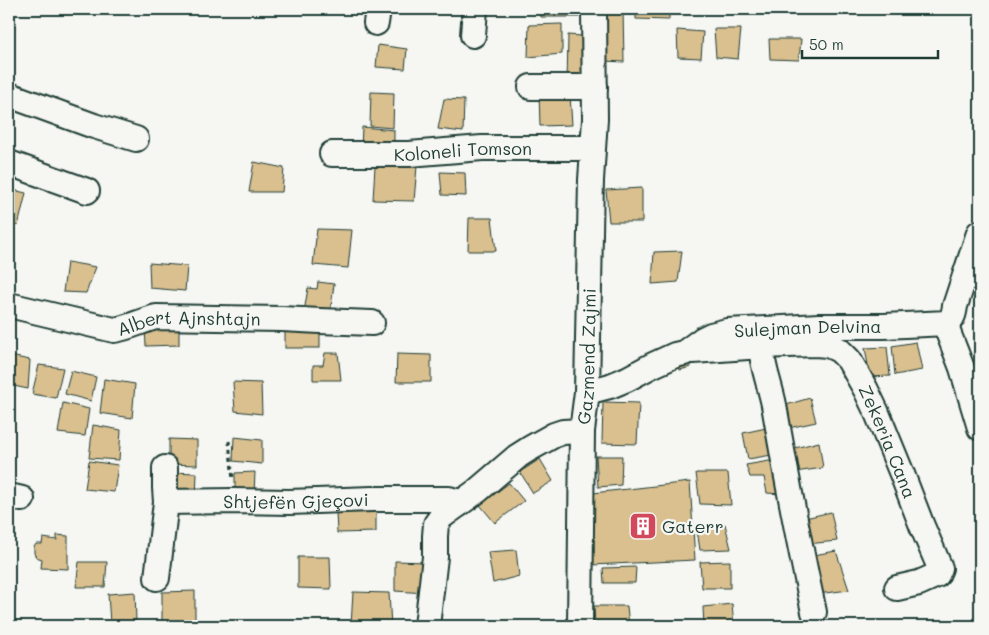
<svg xmlns="http://www.w3.org/2000/svg" width="989" height="635" font-family="Mali,sans-serif">
	<style>
		.building { fill: #dabf8f; stroke: #1f3d34 }
		.lines { fill: none; stroke-linecap: round; stroke-linejoin: round }
		.minor-casing { stroke: #1f3d34; stroke-width: 28 }
		.path { stroke: #1f3d34; stroke-width: 3; stroke-dasharray: 4 4; stroke-linecap: butt }
		.minor { stroke: #f6f6f2; stroke-width: 24 }
		.labels { text-anchor: middle; dominant-baseline: central; stroke-width: 4.5; stroke-linejoin: round; paint-order: stroke }
		.street-label { font-size: 18px; fill: #1f3d34; stroke: #f6f6f2 }
		.poi-label { font-size: 18px; fill: #1f3d34; stroke: #f6f6f2; text-anchor: start }
	</style>
	<rect width="100%" height="100%" fill="#f6f6f2"/>
	<filter id="ink" filterUnits="userSpaceOnUse"><feTurbulence type="fractalNoise" baseFrequency=".02" numOctaves="2"/><feDisplacementMap in="SourceGraphic" scale="10" xChannelSelector="R" yChannelSelector="G"/><feConvolveMatrix kernelMatrix="1 2 1 2 8 2 1 2 1" color-interpolation-filters="sRGB"/></filter>
	<g filter="url(#ink)">
		<!-- building -->
		<g class="building">
			<path d="M540,9H578L579,17H541Z"/>
			<path d="M603,9H623L624,62L604,61Z"/>
			<path d="M636,9H669V20L636,19Z"/>
			<path d="M562,24V54L528,57L529,25Z"/>
			<path d="M714,29H741L738,59L716,57Z"/>
			<path d="M677,30L703,32L701,58L678,57Z"/>
			<path d="M568,35L581,36L584,83H567Z"/>
			<path d="M769,39H801L799,60L770,59Z"/>
			<path d="M378,45L407,49L405,69L376,67Z"/>
			<path d="M371,92L394,93L393,128L370,126Z"/>
			<path d="M539,92L570,95L572,125L540,126Z"/>
			<path d="M444,99L464,100L463,132L438,129Z"/>
			<path d="M362,127L394,130V148H361Z"/>
			<path d="M254,162L284,168L282,192H249Z"/>
			<path d="M375,166H417L414,201L373,200Z"/>
			<path d="M440,172L465,173L466,196L442,195Z"/>
			<path d="M642,188V222H609L606,190Z"/>
			<path d="M9,189L26,193L18,226L9,223Z"/>
			<path d="M469,218H492L496,251H468Z"/>
			<path d="M317,229L352,230L348,268L313,265Z"/>
			<path d="M682,251L678,282L652,284L654,252Z"/>
			<path d="M67,262L96,267L86,293L63,292Z"/>
			<path d="M149,263L187,266L185,291L150,288Z"/>
			<path d="M318,282L334,284L330,315L304,312L308,288L317,289Z"/>
			<path d="M145,328L179,329V345L146,346Z"/>
			<rect x="285" y="329" width="35" height="19"/>
			<path d="M916,342L922,370L895,375L892,346Z"/>
			<path d="M887,347L890,376L870,377L865,348Z"/>
			<path d="M325,353H338L341,380H313V365H323Z"/>
			<path d="M397,354L431,355V382H396Z"/>
			<path d="M10,356L30,360L28,389L9,385V361Z"/>
			<path d="M690,361L691,367L680,370L678,364Z"/>
			<path d="M39,365L63,368L56,398L32,394Z"/>
			<path d="M71,371L96,377L91,401L65,394Z"/>
			<path d="M104,379L135,384L132,418L100,413Z"/>
			<path d="M233,382L261,383L262,414L235,411Z"/>
			<path d="M810,398L816,422L784,429L779,407Z"/>
			<path d="M603,402L639,403L637,444L602,443Z"/>
			<path d="M63,403L89,409L85,436L58,433Z"/>
			<path d="M93,425L121,430L119,460L89,458Z"/>
			<path d="M766,428L772,455L748,459L743,433Z"/>
			<path d="M234,437L262,440V464L233,461Z"/>
			<path d="M169,439L197,440V465L169,464Z"/>
			<path d="M819,442L823,468L795,472L791,449Z"/>
			<path d="M596,456H622L621,485L598,487Z"/>
			<path d="M540,459L553,481L533,493L520,472Z"/>
			<path d="M775,460L781,494L767,493L764,477H750L746,465Z"/>
			<path d="M89,461L118,465L114,492L85,489Z"/>
			<path d="M170,472L197,473L196,499L169,500Z"/>
			<path d="M255,472L254,495H235V473Z"/>
			<path d="M696,473H728L731,505L700,504Z"/>
			<path d="M690,482L695,560L592,565L593,493Z"/>
			<path d="M509,483L524,501L495,523L480,505Z"/>
			<path d="M376,510V532L337,533L336,512Z"/>
			<path d="M831,512L837,541L807,544L801,519Z"/>
			<path d="M725,524L731,549L700,550L697,530Z"/>
			<path d="M57,535L68,536V569L41,568L42,559L36,557L34,553V547L36,544H42L43,538L57,540Z"/>
			<path d="M516,550L519,576L493,583L488,552Z"/>
			<path d="M836,551L849,590L817,594L808,556Z"/>
			<path d="M298,557H330L331,589L298,588Z"/>
			<path d="M395,561L426,562V593L395,591Z"/>
			<path d="M730,561V588H702L700,562Z"/>
			<path d="M79,562H107L105,587H76Z"/>
			<path d="M636,567L635,583H604L603,568Z"/>
			<path d="M195,591V622L162,623V592Z"/>
			<path d="M135,592L136,621L110,623L108,594Z"/>
			<path d="M353,592L389,593L391,626H351Z"/>
			<path d="M732,604L734,626H704L703,607Z"/>
			<path d="M594,606H627L629,626H595Z"/>
		</g>
		<g class="lines">
			<!-- minor casing -->
			<g class="minor-casing">
				<g id="minor">
					<path d="M376,23L378,9"/>
					<path d="M473,35L475,9"/>
					<path d="M531,87H595"/>
					<path d="M9,95L94,126L136,139"/>
					<path id="s1" d="M332,154H409L482,148H593"/>
					<path d="M9,163L87,191"/>
					<path id="s2" d="M9,305L114,330C128,328 141,321 156,317L282,319L320,321L372,323"/>
					<path d="M947,323L948,332L962,368L980,428"/>
					<path d="M761,346C762,366 770,385 774,405C786,474 799,543 814,612"/>
					<path id="s3" d="M693,351L761,346L815,344L828,345L839,350L849,360L866,390L877,413L902,474L922,526L940,568L937,575L919,583L897,588"/>
					<path id="s4" d="M587,392L610,386L627,379L651,366L675,355L684,353L703,339L711,335L727,331L819,326H884L947,323C953,319 954,313 955,306L979,233"/>
					<path d="M9,496L22,499"/>
					<path id="s5" d="M166,502L233,501L289,502L372,499H449L456,501L459,504"/>
					<path d="M157,578L166,502L165,488V468"/>
					<path d="M427,626L435,557V536L436,524L441,517L477,491L518,456L529,449L554,435L563,432L582,431"/>
					<path id="s6" d="M580,626L582,431L587,392L591,180L595,119L594,9"/>
				</g>
			</g>
			<!-- path -->
			<path class="path" d="M229,441L233,480"/>
			<!-- minor -->
			<use href="#minor" class="minor"/>
		</g>
	</g>
	<!-- icons -->
	<defs>
		<g id="building-square" transform="scale(1.4375)"><rect x="-9" y="-9" width="18" height="18" rx="4" fill="#d1495b" stroke="#f6f6f2"/><path d="M-4-6H4V6H1V3H-1V6H-4ZM-2.5-4.3h1.7v1.8h-1.7ZM.8-4.3h1.7v1.8H.8ZM-2.5-1h1.7V.8h-1.7ZM.8-1h1.7V.8H.8Z" fill="#fff"/></g>
	</defs>
	<g fill-rule="evenodd">
		<use href="#building-square" x="643" y="526"/>
	</g>
	<g class="labels">
		<!-- street labels -->
		<g class="street-label">
			<text stroke="none"><textPath href="#s1" startOffset="131">Koloneli Tomson</textPath></text>
			<text stroke="none"><textPath href="#s2" startOffset="184">Albert Ajnshtajn</textPath></text>
			<text stroke="none"><textPath href="#s4" startOffset="235">Sulejman Delvina</textPath></text>
			<text stroke="none"><textPath href="#s6" startOffset="270">Gazmend Zajmi</textPath></text>
			<text stroke="none"><textPath href="#s3" startOffset="252">Zekeria Cana</textPath></text>
			<text stroke="none"><textPath href="#s5" startOffset="130">Shtjefën Gjeçovi</textPath></text>
		</g>
		<!-- poi labels -->
		<g class="poi-label">
			<text x="662" y="526">Gaterr</text>
		</g>
	</g>
	<!-- margin -->
	<rect width="989" height="635" fill="none" stroke="#f6f6f2" stroke-width="30"/>
	<rect x="15" y="15" width="959" height="605" fill="none" stroke="#1f3d34" stroke-width="2" filter="url(#ink)"/>
	<!-- scale -->
	<path d="M802 50v8h136v-8" fill="none" stroke="#1f3d34" stroke-width="2.5"/>
	<text x="809" y="50" font-size="15" fill="#1f3d34" stroke="#f6f6f2" stroke-width="4" paint-order="stroke">50 m</text>
</svg>
